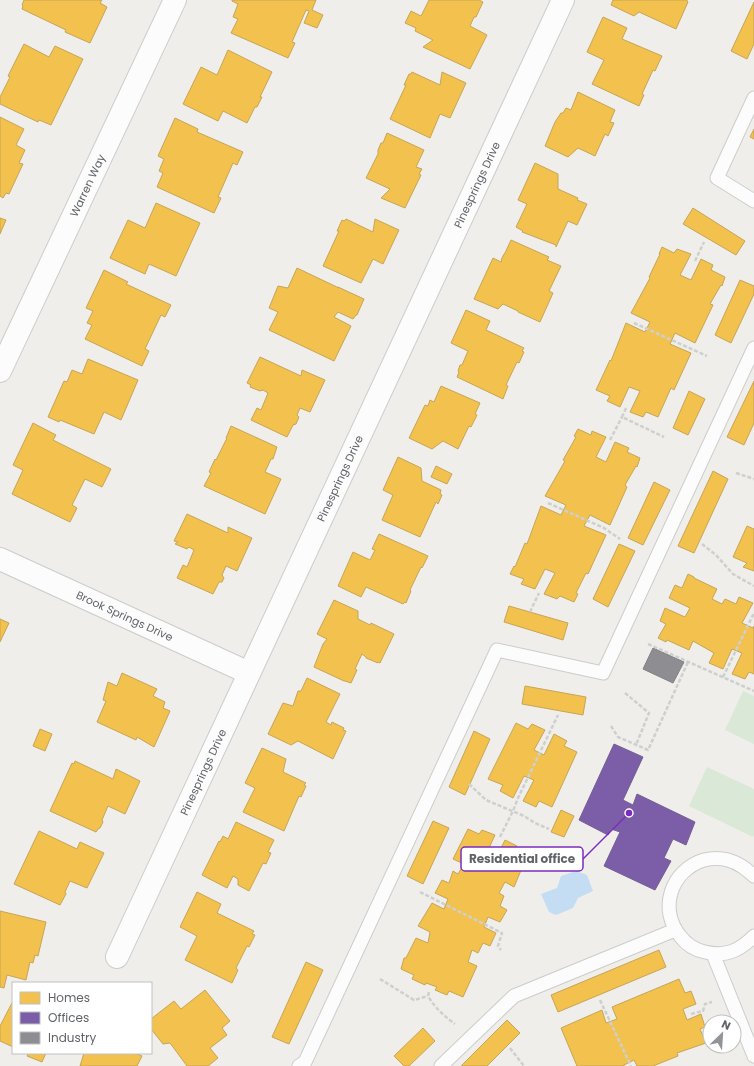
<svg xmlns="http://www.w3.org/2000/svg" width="754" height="1066" font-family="Poppins,sans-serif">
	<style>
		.green { fill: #dae8d8 }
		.water { fill: #c5ddf2 }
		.homes { fill: #f2c14e; stroke: #c6a556 }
		.offices { fill: #7b5ea7; stroke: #736094 }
		.industry { fill: #8d8d92; stroke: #808085 }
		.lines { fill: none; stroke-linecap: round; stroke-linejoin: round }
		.service-casing { stroke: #cccccb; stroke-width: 15 }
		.minor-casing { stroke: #cccccb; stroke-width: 24 }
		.path { stroke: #cdd0ce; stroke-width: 2.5; stroke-dasharray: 4 2; stroke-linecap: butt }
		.service { stroke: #fdfcfc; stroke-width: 13 }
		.minor { stroke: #fdfcfc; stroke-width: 22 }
		.labels { text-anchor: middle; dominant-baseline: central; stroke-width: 4; stroke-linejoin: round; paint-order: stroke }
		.street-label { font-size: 11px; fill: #606367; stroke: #fff }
		.leader { fill: none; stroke: #7b2cbf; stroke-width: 1.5 }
		.callout-dot { fill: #7b2cbf; stroke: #fff; stroke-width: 1.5 }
		.callout { fill: #fff; stroke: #7b2cbf; stroke-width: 1.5 }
		.callout-label { font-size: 12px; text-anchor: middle; font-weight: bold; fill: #606367 }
	</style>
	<rect width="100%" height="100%" fill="#efeeea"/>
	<!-- green -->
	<g class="green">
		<path d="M743,691L754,696V744L725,730Z"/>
		<path d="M707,767L754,789V835L753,837L689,806Z"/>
	</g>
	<!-- water -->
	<path class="water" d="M576,871L587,875L593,891L578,898L573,908L556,915L549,912L541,894L557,888L561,876Z"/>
	<!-- homes -->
	<g class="homes">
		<path d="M24,0H102L100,3L107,7L90,43L65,32L66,30L22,9L23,6L22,5Z"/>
		<path d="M232,0H316L312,10L323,15L317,28L304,23L309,11L306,10L292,42L295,43L288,58L231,33L238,19L233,17L238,4L232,1Z"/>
		<path d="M429,0H479L483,2L476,17H474L470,26L487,35L470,69L423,47L433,40L415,31L416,28L405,23L411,11L421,16Z"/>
		<path d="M613,0H687V1L688,2L676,29L639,12L634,16L611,5Z"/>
		<path d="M754,2V44L747,59L731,51Z"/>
		<path d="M603,17L627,28L622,39L662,56L655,71L653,70L642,94L644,95L639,106L592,84L604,60L587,52Z"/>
		<path d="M24,44L49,57L55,46L83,59L51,125L39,120L38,122L0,104V97L10,77L8,76Z"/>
		<path d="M228,50L272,72L260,97H262L257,107H255L247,123L223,111L218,121L183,104L201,67L217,75Z"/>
		<path d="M412,72L440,85L442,72L466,83L450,118L440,114L430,138L390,119L406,85H404L409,74H411Z"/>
		<path d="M578,92L615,110L610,122L614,123L608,136L605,134L595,156L578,148L568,157L545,146L555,122L561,113H563L566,108L571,110Z"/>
		<path d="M0,117L24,129L16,145L25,150L19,163L23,164L9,194L6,193L3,198L0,196Z"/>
		<path d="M175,118L198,129L197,132L243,152L237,165L233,163L218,197L221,198L214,213L157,187L163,173L159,171L164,159L158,156Z"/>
		<path d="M754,129V139L750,137Z"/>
		<path d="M387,133L424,150L416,167L422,169L419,174L421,175L405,208L381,198L390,189L366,178L378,154V150L381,143H383Z"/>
		<path d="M535,163L558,174V189L578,198L577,200L587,204L577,225L568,221L556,247V245L522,232L523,231L516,227L527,204L518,200Z"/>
		<path d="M156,203L200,223L176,276L149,264L145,274L110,258L128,220L145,228Z"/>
		<path d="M693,208L745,241L736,255L683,224Z"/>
		<path d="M0,218L6,220L0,234Z"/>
		<path d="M346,219L373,232L375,219L399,230L383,264L373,259L361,283L323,266L339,231H337L342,220L344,221Z"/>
		<path d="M511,240L549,257L547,260L561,266L549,291L553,293L540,322L518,312V311L503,304L498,309L474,299L493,258L501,262L502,261L501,260L504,254L505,253Z"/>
		<path d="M662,247L674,253L677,249L691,254L680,275L691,280L701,259L713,265L711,270L725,277L722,286L721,285L710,304L713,305L695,343L675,333L670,344L691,353L674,390L671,388L658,417L646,412L643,417L630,412L640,391L629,387L620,407L607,401L610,396L596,390L610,360L611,361L626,323L645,332L650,322L631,313L650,278L649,277L660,254H659Z"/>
		<path d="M297,268L339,288L338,287L364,299L357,315H356L353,319L338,312L334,317L351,326L334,361L269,330L278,312L269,308L278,286L288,288Z"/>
		<path d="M104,270L128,282L126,284L171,305L165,317L161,315L145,349L149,351L142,366L85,339L92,325L87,323L93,311L86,308Z"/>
		<path d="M740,280L754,286V294L731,343L715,335Z"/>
		<path d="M466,310L490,321L486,330L524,348L522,351L524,352L519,363L517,362L506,385L508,386L503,399L457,377L459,372L458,371L460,365H462L468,351L451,343Z"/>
		<path d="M260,357L301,376L302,370L325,380L310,412L300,408L297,415L299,417L296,424L293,425L287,437L251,420L257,408L261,410L268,393L263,390L260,391L250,387L251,385L247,383Z"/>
		<path d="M88,359L138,380L121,420L104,412L94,434L60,420L59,422L48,417L64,381L67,382L72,370L82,374Z"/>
		<path d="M754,381V423L744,445L727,437Z"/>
		<path d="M441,386L480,403L475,414L477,415L471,427L469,426L458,449L443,441L432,449L409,438L425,405L428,406L430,400L434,402Z"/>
		<path d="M689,391L705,399L688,435L673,428Z"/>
		<path d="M33,423L56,435L53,440L111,469L102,487L85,479L72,505L77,508L70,522L12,494L23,470L13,465Z"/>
		<path d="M231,426L277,447L273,459H271L265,472L281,479L265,514L204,486L211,473L209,472L215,459L216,460L227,438H226Z"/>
		<path d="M578,429L591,435L592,431L606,437L596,457L606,462L615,442L629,448L627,452L640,458L637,467L636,466L625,485L627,487L610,525L590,515L584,526L606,535L588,574L586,573L576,593L578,594L574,602L560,596L557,599L544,594L555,573L545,569L535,589L521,584L524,579L510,574L514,566L515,567L525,543L527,544L541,506L561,515L566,505L545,496L565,461L563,460L576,437L574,436Z"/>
		<path d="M398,457L421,468L422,481L441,490L440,494L442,495L438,504L436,502L420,537L382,520L393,495L383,490Z"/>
		<path d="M436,466L452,474L447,484L431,477Z"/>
		<path d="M713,471L728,479L694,553L678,546Z"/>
		<path d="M654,482L670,490L643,545L628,538Z"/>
		<path d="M187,514L228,533V527L252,538L237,571L226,566L222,575L224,578L222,582H219L213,594L177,578L183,565L187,567L194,550L189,547L187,549L175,544L178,542L174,541Z"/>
		<path d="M747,526L754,529V571L743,567L747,563L733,557Z"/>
		<path d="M379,534L428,556L422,568L421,567L410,590L411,591L406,603L405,602L403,604L366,587L361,597L338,586L353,552L370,560L375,550L372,549Z"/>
		<path d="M619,544L635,551L608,607L593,599Z"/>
		<path d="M688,574L694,577V578L717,589L712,599L722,604L725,599L736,604L739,597L753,603L742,623L753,628L754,626V674L749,672L745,679L732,674L742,653L732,649L723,669L709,663L714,653L693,641L689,650L667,640L666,642L658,638L666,624L660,621L665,608L685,617L690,608L669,598L675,585L682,588Z"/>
		<path d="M334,600L358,611V619L370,625L371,623L394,634L380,663L378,662V663L366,658V657L362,654L355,669L357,670L351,683L345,681H344L314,667L323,644L327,639L317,634Z"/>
		<path d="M509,606L568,623L563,640L504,622Z"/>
		<path d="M0,619L9,623L0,642Z"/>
		<path d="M122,673L157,689L153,696L165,702L163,708L170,711L154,747L137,737L136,740L97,722L106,701L103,700L108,682L117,686Z"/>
		<path d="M307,678L340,694L326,722L331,725L332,722L344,728L343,730L346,731L333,759L298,741L291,745L268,734L283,703L293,706L298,691H301Z"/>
		<path d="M525,686L586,697L583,715L522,704Z"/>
		<path d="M516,723L528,729L532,724L545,730L534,750L544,755L554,734L567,741L564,746L577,752L552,807L539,801L536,807L523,801L534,780L524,776L513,798L500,791L503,785L488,779Z"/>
		<path d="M40,729L52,734L45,751L33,746Z"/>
		<path d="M474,731L490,739L465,795L449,787Z"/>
		<path d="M262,748L286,759L283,772L306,783L304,785L306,786L301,797L299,796L284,831L243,812L255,788L245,783Z"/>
		<path d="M75,761L113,779L116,769L140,781L125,814L108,806L102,820L103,822L100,828L98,829L96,832L50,811L72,763L74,764Z"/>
		<path d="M561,810L574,816L564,837L551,832Z"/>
		<path d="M433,821L449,828L423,884L407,876Z"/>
		<path d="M236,822L274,840L268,852L271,853L266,864L263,863L249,891L238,885V879L233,876L227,888L202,875L219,841L220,842L223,836L228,839Z"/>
		<path d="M468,829L479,834L482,830L495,835L489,848L499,852L505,840L517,846L515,850L527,856L514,887L505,882L499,893L504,896L500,906L507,910L500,922L488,917L484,927L496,933L490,946L483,943L478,953L472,950L468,962L477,966L463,997L449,991L447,995L435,990L437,987L426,983L425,985L412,979L414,975L401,969L404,958H406L416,938L428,943L430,932L418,926L432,903L444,909L448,899L435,893L442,880L449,883L453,871L458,874L464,864L453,859Z"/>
		<path d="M39,831L77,849L80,842L104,853L87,888L70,881L65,892L66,894L60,905L14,884Z"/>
		<path d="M197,892L221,904L217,913L254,931L252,934L255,935L249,947L247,946L236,968L238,970L232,983L185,960L197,936L180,927Z"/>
		<path d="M0,911L46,922L38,956L35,955L33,963L30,962L26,980L7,975L4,988L0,987Z"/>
		<path d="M659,950L666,967L558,1012L551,995Z"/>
		<path d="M306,962L323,970L289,1044L272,1037Z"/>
		<path d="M679,979L685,993L691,991L696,1004L683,1009L687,1020L701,1014L705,1027L700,1029L706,1043L677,1053L678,1056L653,1066H637L634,1060L624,1065V1066H577L561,1028L602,1010L606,1023L617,1019L612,1007Z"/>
		<path d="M205,990L230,1021L222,1028L227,1035L210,1048L218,1058L208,1066H187L170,1043L163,1044L151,1029V1019L174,1001L181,1009Z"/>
		<path d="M13,1001V1047L0,1041V1026Z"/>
		<path d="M507,1020L520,1033L487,1066H461Z"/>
		<path d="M423,1028L435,1041L409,1066H404L394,1056Z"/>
		<path d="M26,1053H46L42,1062L27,1056L28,1054Z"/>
		<path d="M84,1053H135L142,1056L137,1066H80Z"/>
	</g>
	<!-- offices -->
	<path class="offices" d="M614,744L643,757L623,800L633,805L637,794L695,822L686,845L673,839L664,858L671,861L655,890L604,866L620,832L611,829L608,835L579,820Z"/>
	<!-- industry -->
	<path class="industry" d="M653,648L684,662L673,683L643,669Z"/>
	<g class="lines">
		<!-- service casing -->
		<g class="service-casing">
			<g id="service">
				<path d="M754,98L717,178L754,201"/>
				<path d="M754,876C746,869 739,863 728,860C721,858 712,858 704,860C671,870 658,909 680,936C686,944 695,950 705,952C726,957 739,951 754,936"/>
				<path d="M713,954L754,1056"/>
				<path d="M299,1066L305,1062L497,650L603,673L754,348"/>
				<path d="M441,1066L514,996L675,930"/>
			</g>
		</g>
		<!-- minor casing -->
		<g class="minor-casing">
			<g id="minor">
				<path id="s1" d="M0,371L175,0"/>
				<path id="s2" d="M0,559L249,673"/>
				<path id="s3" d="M117,957L563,0"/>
			</g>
		</g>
		<!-- path -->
		<g class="path">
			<path d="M695,261L704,242"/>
			<path d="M634,323L707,356"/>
			<path d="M626,408L622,417L664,437"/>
			<path d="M610,440L622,417"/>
			<path d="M736,473L754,479"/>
			<path d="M548,503L604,528L620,539"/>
			<path d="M702,544L716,555L733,574L754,586"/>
			<path d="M530,612L539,593"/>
			<path d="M648,644L754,691"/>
			<path d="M723,677L754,613"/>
			<path d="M625,693L649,713L636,745"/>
			<path d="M611,726L618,737L648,750L688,662"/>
			<path d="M469,784L486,800L524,816L535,823L549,829"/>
			<path d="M500,837L513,811L518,798L558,715"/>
			<path d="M420,892L502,933L498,946L501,950"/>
			<path d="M380,979L414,1000L428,996"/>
			<path d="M429,992L428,996C435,1008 444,1016 455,1024"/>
			<path d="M600,1000L631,1066"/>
			<path d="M691,1014L703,1011L705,1004L712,1002"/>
			<path d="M510,1048L524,1066"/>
		</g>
		<!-- service -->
		<use href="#service" class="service"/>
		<!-- minor -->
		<use href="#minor" class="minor"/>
	</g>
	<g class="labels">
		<!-- street labels -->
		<g class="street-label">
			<text stroke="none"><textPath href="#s1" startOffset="205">Warren Way</textPath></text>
			<text stroke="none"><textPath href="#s3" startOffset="852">Pinesprings Drive</textPath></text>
			<text stroke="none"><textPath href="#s3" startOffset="528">Pinesprings Drive</textPath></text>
			<text stroke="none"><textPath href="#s2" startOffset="137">Brook Springs Drive</textPath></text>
			<text stroke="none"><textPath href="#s3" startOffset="204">Pinesprings Drive</textPath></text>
		</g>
	</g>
	<!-- callouts -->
	<path class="leader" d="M629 813L583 859"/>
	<circle class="callout-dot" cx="629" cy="813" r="4"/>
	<rect class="callout" x="461" y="847" width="122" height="24" rx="4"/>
	<g class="callout-label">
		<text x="522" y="863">Residential office</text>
	</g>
	<!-- legend -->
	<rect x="12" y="982" width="140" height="72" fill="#ffffff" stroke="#bfc1c2"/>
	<rect x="20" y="992" width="20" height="12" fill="#f2c14e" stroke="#bfc1c2"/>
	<text x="48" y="1002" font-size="12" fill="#606367">Homes</text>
	<rect x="20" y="1012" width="20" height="12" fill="#7b5ea7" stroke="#bfc1c2"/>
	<text x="48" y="1022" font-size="12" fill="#606367">Offices</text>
	<rect x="20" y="1032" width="20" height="12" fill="#8d8d92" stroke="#bfc1c2"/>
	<text x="48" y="1042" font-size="12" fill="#606367">Industry</text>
	<!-- north arrow -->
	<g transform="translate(722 1034) rotate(25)"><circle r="19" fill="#ffffff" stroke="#bfc1c2"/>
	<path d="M0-3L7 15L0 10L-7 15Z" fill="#929495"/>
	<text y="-6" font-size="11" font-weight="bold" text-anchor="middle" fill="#606367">N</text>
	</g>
</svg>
